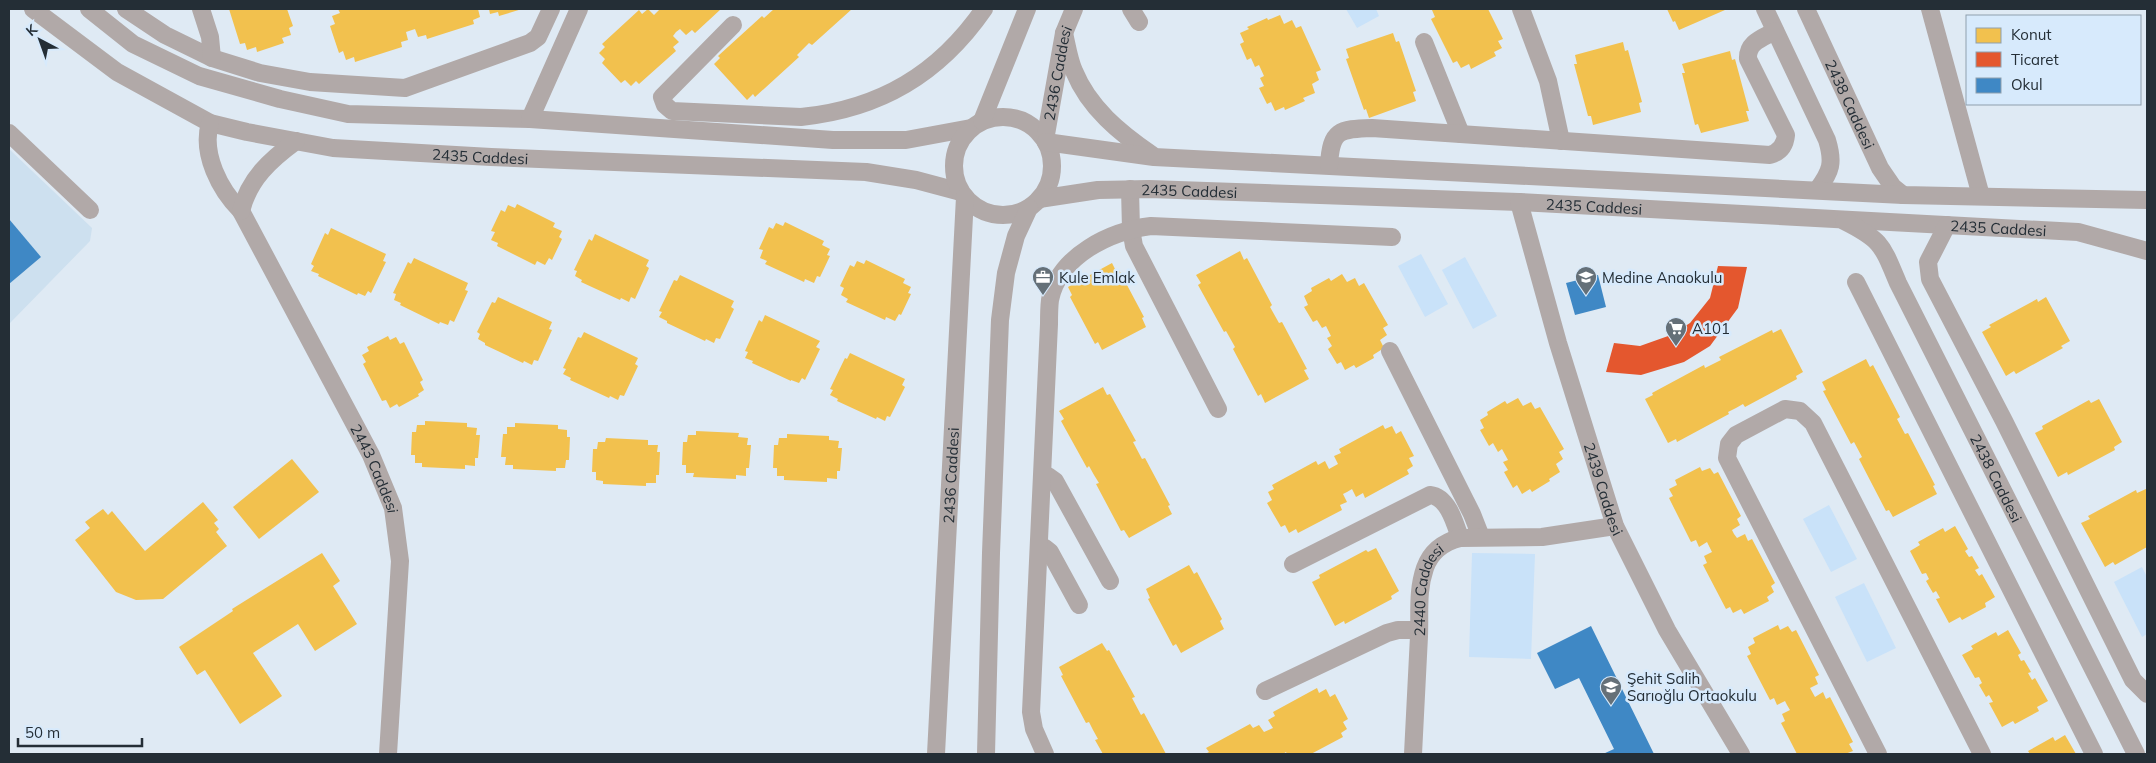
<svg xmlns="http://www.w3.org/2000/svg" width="2156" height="763" font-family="Mulish,sans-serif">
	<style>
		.built { fill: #cde0ef }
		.pitch { fill: #c9e2f9 }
		.homes { fill: #f2c14e }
		.shops { fill: #e4572e }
		.schools { fill: #3f88c5 }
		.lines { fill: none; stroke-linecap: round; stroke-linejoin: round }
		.minor { stroke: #b1a9a8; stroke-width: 18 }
		.labels { text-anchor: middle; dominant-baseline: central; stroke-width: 5; stroke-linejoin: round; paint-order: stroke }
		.street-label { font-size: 15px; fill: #242e36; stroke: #d7eafc }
		.poi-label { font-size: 15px; fill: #242e36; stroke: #d7eafc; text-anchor: start }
	</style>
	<rect width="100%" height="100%" fill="#dfeaf4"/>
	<!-- built -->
	<path class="built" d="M9,149L92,228L90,241L9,324Z"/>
	<!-- pitch -->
	<g class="pitch">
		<path d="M1346,9H1376L1379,16L1357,28Z"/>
		<path d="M1421,254L1448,304L1425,317L1398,266Z"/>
		<path d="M1465,257L1497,316L1473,329L1442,270Z"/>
		<path d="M1829,505L1857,559L1831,572L1803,519Z"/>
		<path d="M1472,553L1535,554L1531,659L1469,657Z"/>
		<path d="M2142,567L2147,577V634L2142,637L2114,582Z"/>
		<path d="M1864,583L1896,648L1867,662L1835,597Z"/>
	</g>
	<!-- homes -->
	<g class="homes">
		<path d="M229,9H287L293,26L289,28L291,35L282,38L284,43L257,52L256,47L247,50L245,43L240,44Z"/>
		<path d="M338,9H478L480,17L473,20L474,24L427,39L426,35L418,37L415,29L406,32L408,40L401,42L402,47L355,62L354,57L346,60L343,51L339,53L330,26L335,24L332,16L340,13Z"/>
		<path d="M489,9H522L499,16L498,12L490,14Z"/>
		<path d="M648,9L654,15L660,9H721L695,33L692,30L686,35L680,29L676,32L673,36L679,42L673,47L676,51L639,84L636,81L631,86L625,80L621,83L602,63L605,59L599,53L605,47L602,44L639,10L642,14Z"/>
		<path d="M774,9H852L812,45L809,43L797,55L799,57L755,97L753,94L747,100L714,64L720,58L718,56L762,16L764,18Z"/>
		<path d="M1434,9H1488L1503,39L1498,41L1502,48L1494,52L1496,56L1471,69L1469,64L1461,68L1457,61L1453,63L1431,19L1435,17L1432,10Z"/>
		<path d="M1667,9H1724L1725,10L1679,30L1675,21L1673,22Z"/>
		<path d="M1280,15L1284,24L1292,20L1296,28L1301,26L1321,70L1316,72L1319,80L1312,84L1315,93L1303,98L1305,101L1285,110L1284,107L1275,111L1271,102L1267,104L1259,88L1264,86L1260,78L1264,76L1259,65L1255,67L1251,58L1247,60L1240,44L1244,42L1240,33L1249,29L1247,27L1267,18L1268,20Z"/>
		<path d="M1393,33L1396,42L1399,41L1416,91L1413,92L1416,101L1369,118L1366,109L1364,110L1346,59L1349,58L1346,49Z"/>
		<path d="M1623,42L1625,51L1628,50L1642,102L1639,103L1641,112L1593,125L1591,116H1588L1574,64H1577L1575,55Z"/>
		<path d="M1730,51L1732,60L1735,59L1749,111H1746L1749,121L1701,133L1698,124L1695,125L1682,73H1685L1682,64Z"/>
		<path d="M517,204L555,223L553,227L562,231L559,237L562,239L552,260L549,258L545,265L537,261L535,265L497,246L498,243L491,240L495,232L491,231L501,210L505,212L508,205L515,208Z"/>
		<path d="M785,222L824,241L822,245L830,249L827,255L830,256L820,277L817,276L814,283L805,279L804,282L765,264L767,261L760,258L763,250L759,249L769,227L773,229L776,223L783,226Z"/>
		<path d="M331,228L386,254L383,261L386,262L371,293L368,291L365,296L358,293L357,295L318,276L319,274L311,271L314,266L311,264L325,233L328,235Z"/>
		<path d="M595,234L649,260L646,266L649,268L635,299L631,297L629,302L621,298L620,300L581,282L582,280L575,276L577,271L574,270L589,239L592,241Z"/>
		<path d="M1240,251L1244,260L1247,258L1272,305L1270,307L1279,323L1282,322L1307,369L1304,370L1309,379L1265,403L1261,394L1258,396L1233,349L1235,347L1226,331L1224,332L1198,285L1201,283L1196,275Z"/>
		<path d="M414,258L468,283L465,290L468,291L454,322L450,320L448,325L440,322L439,324L400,305L401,303L394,300L396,294L393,293L408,262L411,264Z"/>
		<path d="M866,260L905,279L903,283L911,287L908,293L911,294L901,315L899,314L895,321L886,317L885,320L846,302L848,299L841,295L844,288L840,286L850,265L854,267L857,261L864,264Z"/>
		<path d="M1112,263L1116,271L1119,270L1144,317L1142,318L1146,327L1102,350L1098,342L1095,344L1070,297L1072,295L1068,287Z"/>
		<path d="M1342,274L1347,282L1355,278L1359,286L1364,283L1388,325L1383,328L1387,335L1380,340L1384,348L1373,355L1374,358L1356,368L1354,365L1345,370L1341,362L1337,364L1328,349L1332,346L1327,338L1331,336L1326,326L1322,328L1317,320L1313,322L1304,307L1308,305L1304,296L1312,291L1311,288L1329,278L1331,281Z"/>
		<path d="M680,275L734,301L731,307L734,309L720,339L716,338L714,343L706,339L705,341L667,323V321L659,317L662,312L659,311L674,280L677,281Z"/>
		<path d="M498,297L552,322L549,329L552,330L538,361L534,360L532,365L524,361L523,363L485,345V343L478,339L480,334L477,332L492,302L495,303Z"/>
		<path d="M2046,297L2070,341L2061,346L2063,348L2016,374L2014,371L2006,376L1982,332L1991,327L1989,325L2037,299L2038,302Z"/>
		<path d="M765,315L820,341L816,347L820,349L805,380L802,378L799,383L791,380V381L752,363L753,361L745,358L748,352L745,351L759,320L762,322Z"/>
		<path d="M1781,329L1803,372L1796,376L1797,379L1745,407L1743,404L1736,408L1728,412L1729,414L1677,442L1676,439L1668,443L1645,399L1653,395L1652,393L1704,365L1705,368L1721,360L1719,357L1772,330L1773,333Z"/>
		<path d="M584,332L638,358L635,364L638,366L624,396L620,395L618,400L610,396L609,398L570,380L571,378L563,374L566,369L563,368L578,337L581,338Z"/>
		<path d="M388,336L390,340L396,337L400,344L404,342L423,380L420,382L424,390L418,394L419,396L399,407L397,404L390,408L386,400L382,401L363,364L366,362L362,355L369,351L367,347Z"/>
		<path d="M850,353L905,379L902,385L905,387L890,417L887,416L885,421L877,417L876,419L837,401L838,399L830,395L833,390L830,389L845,358L847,359Z"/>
		<path d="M1866,359L1870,367L1873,365L1900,417L1897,419L1905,434L1908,433L1935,485L1933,486L1937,494L1893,517L1889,510L1886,511L1859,459L1862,457L1854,442L1851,444L1823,391L1826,390L1822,382Z"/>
		<path d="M1103,387L1107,395L1110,394L1136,441L1133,442L1142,459L1145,458L1170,505L1168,506L1172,514L1129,538L1124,530L1121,531L1096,484L1099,483L1094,475L1089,466L1087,468L1061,421L1064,419L1059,411Z"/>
		<path d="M1518,398L1523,406L1531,402L1535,409L1540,407L1564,449L1559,452L1563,459L1556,464L1560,472L1549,479L1550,481L1532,492L1530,489L1522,494L1517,485L1513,488L1504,472L1508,470L1503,462L1508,460L1502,449L1498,452L1493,443L1489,446L1480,430L1484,428L1480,420L1488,415L1487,412L1505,401L1507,404Z"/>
		<path d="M2099,399L2122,442L2114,447L2115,450L2068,475L2067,472L2058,477L2035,433L2043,429L2042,426L2089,400L2091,403Z"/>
		<path d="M425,421L467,423V427L477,428L476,435H480L478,458H475V466L465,465V469L422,467V463H415V455H411L412,432H416L417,425H425Z"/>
		<path d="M515,423L558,425V429L567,430V437H570L569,460H566L565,468H556V471L513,469V465H505L506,457H501L503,434H507V427H515Z"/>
		<path d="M1383,425L1385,429L1392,426L1396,434L1401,431L1414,456L1409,458L1413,466L1407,470L1409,474L1365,498L1363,493L1356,497L1352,489L1347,492L1343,494L1347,502L1340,505L1342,510L1298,533L1296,529L1289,533L1285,525L1281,527L1267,503L1272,500L1268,492L1274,489L1272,485L1316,461L1318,465L1325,461L1329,469L1338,464L1334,456L1341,453L1339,449Z"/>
		<path d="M696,431L739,433L738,437L748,438L747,445H751L749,468H746V476L736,475V479L693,477L694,473H686V465H682L683,442H687L688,435H696Z"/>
		<path d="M787,434L829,436V440L839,441L838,448H842L840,471H837V479L827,478V482L784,480V476H777V468H773L774,445H778L779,438H787Z"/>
		<path d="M606,438L648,440V445H658L657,452H660L659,475H656V483H646V486L603,484V481L596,480V472H592L593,449H597L598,442H605Z"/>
		<path d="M292,459L319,492L259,539L233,507Z"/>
		<path d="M1700,467L1702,471L1710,468L1714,474L1718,472L1741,516L1737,519L1740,525L1732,530L1734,534L1737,538L1745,534L1748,541L1752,539L1775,583L1771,586L1774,592L1767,597L1769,601L1744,614L1741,609L1733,613L1730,607L1726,609L1703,565L1707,563L1704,556L1712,552L1707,542L1699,547L1696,540L1691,542L1669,498L1673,496L1669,489L1677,485L1675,480Z"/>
		<path d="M2146,489L2147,547L2115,565L2113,562L2105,567L2081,523L2090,519L2088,516L2136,490L2137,493Z"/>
		<path d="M203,502L218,520L214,523L219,529L216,532L227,546L163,599L136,600L116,592L75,540L90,528L85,522L103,509L108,515L112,511L145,551Z"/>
		<path d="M1955,526L1968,549L1965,551L1969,557L1972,556L1979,568L1975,570L1979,576L1982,574L1995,597L1985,603L1986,607L1962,620L1960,617L1949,623L1936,599L1940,598L1936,591L1933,593L1926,581L1929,579L1926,573L1922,574L1910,551L1920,545L1918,542L1943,528L1945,532Z"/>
		<path d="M1376,548L1399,591L1391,596L1392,599L1345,624L1344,621L1335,626L1312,582L1320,578L1319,575L1366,550L1368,552Z"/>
		<path d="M322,553L340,581L333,586L357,624L315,651L298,624L253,653L282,696L240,724L205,670L197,675L179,647L233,611L232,609Z"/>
		<path d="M1189,565L1194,574L1197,572L1222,619L1220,621L1224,629L1181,653L1176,644L1173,646L1148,599L1150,598L1146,589Z"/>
		<path d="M1778,625L1780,630L1788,626L1792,632L1796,630L1819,675L1815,677L1818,684L1810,688L1815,697L1823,692L1826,699L1830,697L1853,742L1849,744L1853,751L1845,754H1797L1781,723L1785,721L1782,714L1790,710L1787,705L1785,701L1777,705L1774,698L1770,700L1747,656L1751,654L1748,647L1755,643L1753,638Z"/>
		<path d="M2008,630L2021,653L2018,655L2021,661L2024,660L2031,672L2028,673L2032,680L2035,678L2048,701L2037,707L2039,711L2015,724L2013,721L2002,727L1989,703L1993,702L1989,695L1986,697L1979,685L1982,683L1979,677L1975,678L1962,655L1973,649L1971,646L1996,632L1998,636Z"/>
		<path d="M1102,643L1107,651L1109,650L1135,697L1132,698L1141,715L1144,713L1166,754H1103L1095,740L1098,739L1093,730L1089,722L1086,723L1061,676L1063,675L1059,667Z"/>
		<path d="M1317,688L1319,693L1326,689L1330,697L1335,694L1348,719L1343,722L1347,729L1341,733L1343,737L1311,754H1287L1286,752L1283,754H1205L1209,752L1206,748L1250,724L1253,728L1259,725L1264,732L1273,728L1268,720L1275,716L1273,712Z"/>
		<path d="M2065,735L2076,754H2030L2028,751L2053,737L2055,741Z"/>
	</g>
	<!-- shops -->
	<path class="shops" d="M1718,266L1747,267L1738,308L1710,346L1684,362L1641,375L1606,372L1614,343L1640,346L1671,335L1690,323L1710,298Z"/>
	<!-- schools -->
	<g class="schools">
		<path d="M9,219L41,257L9,284Z"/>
		<path d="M1598,275L1606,307L1575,315L1566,283Z"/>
		<path d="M1591,626L1654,754H1603L1614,749L1579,678L1555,689L1537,653Z"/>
	</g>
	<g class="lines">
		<!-- minor -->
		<g class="minor">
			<path id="s1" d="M33,9L117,72L210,123L247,132L333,148L491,157L866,172L916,180L961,192"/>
			<path d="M89,9L133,44L199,76L280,99L348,114L530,119L833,140H906L971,128"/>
			<path d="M126,9L165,35L212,58L260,73L310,82L405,88L530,43L538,37L551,9"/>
			<path d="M201,9L210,37L212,58"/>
			<path d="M1131,9L1139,22"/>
			<path d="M1521,9L1548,81L1561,141"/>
			<path d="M1765,9L1827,140C1834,163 1831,171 1818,189"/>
			<path id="s2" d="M1806,9L1880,168L1893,187L1903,195"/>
			<path d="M1930,9L1981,196"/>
			<path d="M733,25L662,97L665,105L672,111L801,117C880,109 939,74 984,9"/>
			<path d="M1064,33C1067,46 1069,60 1074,71C1089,108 1120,133 1152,155"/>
			<path d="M1424,42L1461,134"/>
			<circle cx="1003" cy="166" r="49"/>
			<path d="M530,119L579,9"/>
			<path d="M982,121L1027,9"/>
			<path id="s3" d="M210,123C201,154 220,190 241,211L371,455L393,508L400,561L388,754"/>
			<path d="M9,133L90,210"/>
			<path id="s4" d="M1045,140L1064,33L1074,9"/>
			<path d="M1046,142L1154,157L1903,195L2147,200"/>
			<path d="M1329,165C1331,130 1339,129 1372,128L1770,155C1780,152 1785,145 1786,135L1748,59C1747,42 1763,38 1775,31"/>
			<path d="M1130,189L1131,229L1134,246L1218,409"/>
			<path id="s5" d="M1039,199L1098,190L1149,189L1519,202L2078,232L2147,251"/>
			<path id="s6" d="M1519,202L1558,343L1615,526L1667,630L1741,754"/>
			<path d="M241,211C249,179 270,160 296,141"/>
			<path id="s7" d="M1844,221C1882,240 1882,245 1898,283L2136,754"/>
			<path d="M1947,225L1928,262L1930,279L2004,421L2133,680L2147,694"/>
			<path d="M1856,282L2094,754"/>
			<path d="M1390,351L1472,514L1481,537"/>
			<path d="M1042,477L1048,476L1055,481L1110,581"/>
			<path d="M1039,547L1045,548L1050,552L1079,605"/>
			<path d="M1293,564L1430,495C1448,497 1455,523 1460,538"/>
			<path d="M1265,691L1387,633L1398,630H1419"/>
			<path id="s8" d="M936,754L965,197"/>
			<path d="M986,754L991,553L1000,320L1006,273L1016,236L1029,208"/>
			<path d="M1045,754L1034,729L1031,712L1049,324C1049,316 1049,308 1050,300C1059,255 1111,231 1151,226L1392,237"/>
			<path id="s9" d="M1413,754C1415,715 1417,675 1419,636C1420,613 1417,591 1425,568C1431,551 1444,542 1460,538L1542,537L1615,526"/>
			<path d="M1878,754L1727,458L1729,444L1736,435L1785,409L1800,411L1813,423L1982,754"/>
		</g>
	</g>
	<!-- icons -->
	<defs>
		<g id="office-pin" transform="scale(1.125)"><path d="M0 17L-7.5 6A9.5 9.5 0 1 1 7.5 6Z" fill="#657078" stroke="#d7eafc"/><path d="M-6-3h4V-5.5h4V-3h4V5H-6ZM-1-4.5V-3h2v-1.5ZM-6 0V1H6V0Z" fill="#fff"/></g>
		<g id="school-pin" transform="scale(1.125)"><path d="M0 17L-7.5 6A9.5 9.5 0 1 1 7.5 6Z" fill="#657078" stroke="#d7eafc"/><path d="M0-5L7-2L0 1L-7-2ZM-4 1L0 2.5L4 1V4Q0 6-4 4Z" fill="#fff"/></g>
		<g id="supermarket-pin" transform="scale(1.125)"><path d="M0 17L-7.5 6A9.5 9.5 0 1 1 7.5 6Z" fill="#657078" stroke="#d7eafc"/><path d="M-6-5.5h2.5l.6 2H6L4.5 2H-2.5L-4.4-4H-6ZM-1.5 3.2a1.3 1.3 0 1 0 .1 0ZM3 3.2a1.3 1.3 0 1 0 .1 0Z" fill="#fff"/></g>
	</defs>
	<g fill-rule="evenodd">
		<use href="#office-pin" x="1043" y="277"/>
		<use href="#school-pin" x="1586" y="277"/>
		<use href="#supermarket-pin" x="1676" y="328"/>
		<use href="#school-pin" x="1611" y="687"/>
	</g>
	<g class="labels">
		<!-- street labels -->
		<g class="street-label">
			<text stroke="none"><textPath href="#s4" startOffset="68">2436 Caddesi</textPath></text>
			<text stroke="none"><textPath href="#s2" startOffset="105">2438 Caddesi</textPath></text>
			<text stroke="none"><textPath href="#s1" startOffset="484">2435 Caddesi</textPath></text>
			<text stroke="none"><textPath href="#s5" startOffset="151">2435 Caddesi</textPath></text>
			<text stroke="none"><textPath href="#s5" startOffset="556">2435 Caddesi</textPath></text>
			<text stroke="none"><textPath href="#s5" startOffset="961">2435 Caddesi</textPath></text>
			<text stroke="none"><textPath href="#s3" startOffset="388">2443 Caddesi</textPath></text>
			<text stroke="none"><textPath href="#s8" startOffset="279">2436 Caddesi</textPath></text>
			<text stroke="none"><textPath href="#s7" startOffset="304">2438 Caddesi</textPath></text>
			<text stroke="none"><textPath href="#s6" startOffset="299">2439 Caddesi</textPath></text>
			<text stroke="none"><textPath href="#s9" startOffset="166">2440 Caddesi</textPath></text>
		</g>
		<!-- poi labels -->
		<g class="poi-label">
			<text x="1059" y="277">Kule Emlak</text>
			<text x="1602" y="277">Medine Anaokulu</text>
			<text x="1692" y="328">A101</text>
			<text x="1627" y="678">Şehit Salih<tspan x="1627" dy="17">Sarıoğlu Ortaokulu</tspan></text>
		</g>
	</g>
	<!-- border -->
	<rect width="2156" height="763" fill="none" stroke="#242e36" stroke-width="20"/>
	<!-- legend -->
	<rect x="1966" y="15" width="175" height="90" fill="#d7eafc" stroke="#8f9fad"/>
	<rect x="1976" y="28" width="25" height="15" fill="#f2c14e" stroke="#8f9fad"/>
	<text x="2011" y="40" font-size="15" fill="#242e36">Konut</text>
	<rect x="1976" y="52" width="25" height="15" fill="#e4572e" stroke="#8f9fad"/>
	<text x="2011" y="65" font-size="15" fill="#242e36">Ticaret</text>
	<rect x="1976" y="78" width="25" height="15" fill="#3f88c5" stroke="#8f9fad"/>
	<text x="2011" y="90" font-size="15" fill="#242e36">Okul</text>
	<!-- north arrow -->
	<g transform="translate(40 40) rotate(319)" stroke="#d7eafc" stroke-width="4" paint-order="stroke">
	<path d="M0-4L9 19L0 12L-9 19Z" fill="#242e36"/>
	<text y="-8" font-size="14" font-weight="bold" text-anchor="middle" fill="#242e36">K</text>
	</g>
	<!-- scale -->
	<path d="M18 738v8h124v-8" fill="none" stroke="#242e36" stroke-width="2.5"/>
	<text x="25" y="738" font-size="15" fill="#242e36" stroke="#d7eafc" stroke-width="4" paint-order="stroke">50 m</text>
</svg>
